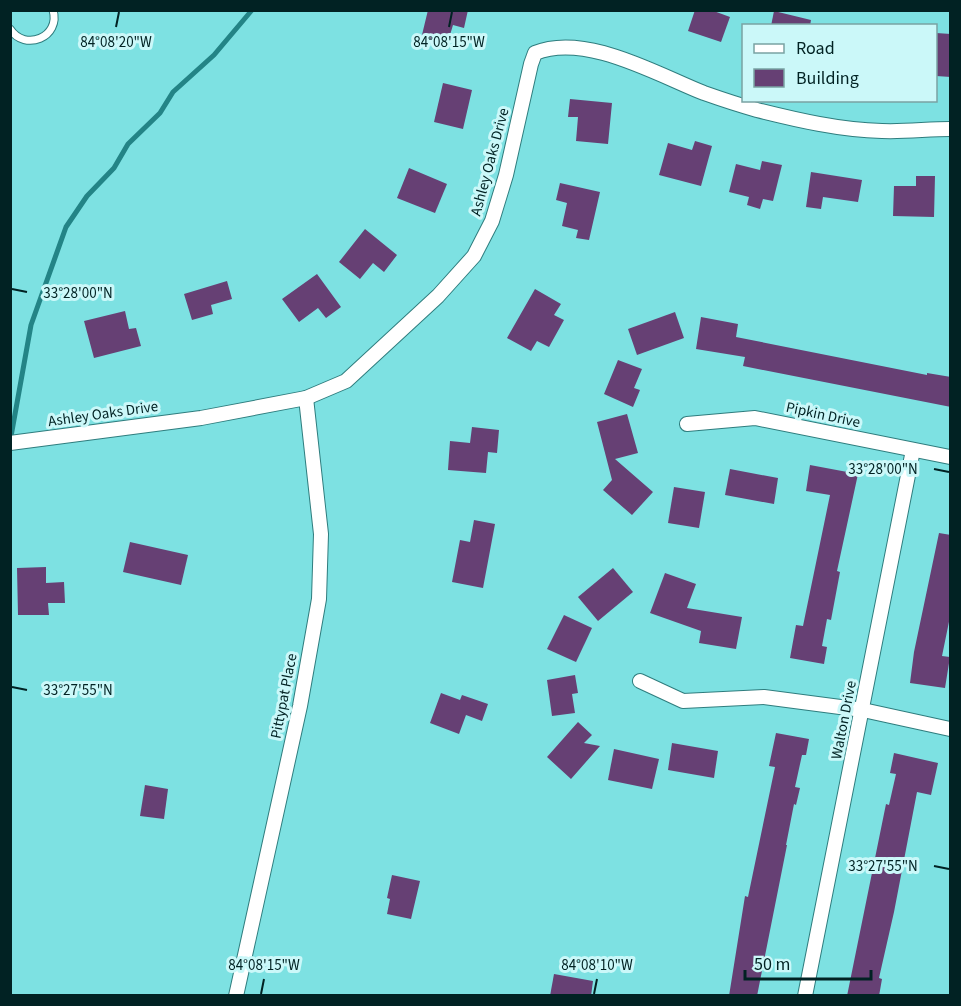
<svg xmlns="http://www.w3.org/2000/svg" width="961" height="1006" font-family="'Source Sans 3',sans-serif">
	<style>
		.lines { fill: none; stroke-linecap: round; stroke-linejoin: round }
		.stream { stroke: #238486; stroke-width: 5 }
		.building { fill: #664074 }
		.service-casing { stroke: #2f7d7e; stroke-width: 9 }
		.minor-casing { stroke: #2f7d7e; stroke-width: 16 }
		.service { stroke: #fff; stroke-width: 7 }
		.minor { stroke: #fff; stroke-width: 14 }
		.ticks { fill: none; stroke: #012223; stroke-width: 2 }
		.labels { text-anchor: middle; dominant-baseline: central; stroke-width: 6; stroke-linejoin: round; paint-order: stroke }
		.street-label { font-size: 15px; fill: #012223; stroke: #cbf8f9 }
		.ticks-label { font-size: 15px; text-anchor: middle; fill: #012223; stroke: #cbf8f9; stroke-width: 6; stroke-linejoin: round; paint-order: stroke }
	</style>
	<rect width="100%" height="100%" fill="#7de1e2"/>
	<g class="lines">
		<!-- stream -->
		<path class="stream" d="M10,442L31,325L66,227L87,196L114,168L128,144L160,113L173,92L214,55L252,10"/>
	</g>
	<!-- building -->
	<g class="building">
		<path d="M428,10H468L464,28L453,25L447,45L421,39Z"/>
		<path d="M695,10H711L730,17L721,42L688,31Z"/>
		<path d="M774,11L811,20L810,26H771Z"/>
		<path d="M936,33L951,34V77L936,76Z"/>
		<path d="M443,83L472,90L463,129L434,122Z"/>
		<path d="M570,99L612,103L608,144L576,141L578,117H568Z"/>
		<path d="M695,141L712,146L701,186L659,175L668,143L692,150Z"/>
		<path d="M762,161L782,165L773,201L763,199L760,209L747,205L749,197L729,192L736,164L760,170Z"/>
		<path d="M409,168L447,184L435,213L397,198Z"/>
		<path d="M811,172L862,180L858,202L823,197L821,209L806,207Z"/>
		<path d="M916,176H935L934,217L893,216L894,186H916Z"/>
		<path d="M560,183L600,192L589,240L576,238L578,230L562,226L567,203L556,200Z"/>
		<path d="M365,229L397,255L384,272L373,263L360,279L339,262Z"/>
		<path d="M317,274L341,307L326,318L318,308L299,322L282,299Z"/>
		<path d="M227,281L232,299L211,305L213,314L192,320L184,294Z"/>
		<path d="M535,289L561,304L554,315L564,320L549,347L537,341L531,351L507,338Z"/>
		<path d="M125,311L129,329L136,328L141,346L94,358L84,321Z"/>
		<path d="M675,312L684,338L637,355L628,329Z"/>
		<path d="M701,317L738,324L736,337L927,375V373L951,377V407L743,366L745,357L696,349Z"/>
		<path d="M618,360L642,369L634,388L640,390L633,407L604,394Z"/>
		<path d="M627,414L638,453L615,459L653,492L632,515L603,490L612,480L597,422Z"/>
		<path d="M472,427L499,430L497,453L488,452L486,473L448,470L450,441L470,443Z"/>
		<path d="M810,465L858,474L837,571L840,572L831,620L827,619L822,646L827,647L824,664L790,658L796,625L803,626L830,495L806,491Z"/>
		<path d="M730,469L778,478L774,504L725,495Z"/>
		<path d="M674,487L705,492L699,528L668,523Z"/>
		<path d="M474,520L495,524L483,588L452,582L460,540L470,542Z"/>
		<path d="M939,533L951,535V612L942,656L950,657L945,688L910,683L914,652Z"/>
		<path d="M130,542L188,555L181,585L123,572Z"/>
		<path d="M46,567V583L64,582L65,603H48L49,615H18L17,568Z"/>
		<path d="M613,568L633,592L598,621L578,597Z"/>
		<path d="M665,573L696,584L687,608L742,617L736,649L699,643L701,631L650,613Z"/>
		<path d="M564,615L592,628L576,662L547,649Z"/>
		<path d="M575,675L578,693L572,694L575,713L552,716L547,680Z"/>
		<path d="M441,693L460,700L462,695L488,704L482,721L466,715L459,734L430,723Z"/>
		<path d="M578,722L592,735L584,743L600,746L571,779L547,757Z"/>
		<path d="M776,733L809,739L806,755H802L795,787L800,788L796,805L794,804L786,845H787L757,996H729L745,896L748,897L775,767L769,766Z"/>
		<path d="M672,743L718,751L714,778L668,770Z"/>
		<path d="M614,749L659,759L652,789L608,780Z"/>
		<path d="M894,753L938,763L931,795L917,792L894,912L879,978L882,979L879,996H847L886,804L889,805L896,774L890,773Z"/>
		<path d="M145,785L168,789L164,819L140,816Z"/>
		<path d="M392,875L420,881L411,919L387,914L390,899L387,898Z"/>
		<path d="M554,974L593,981L591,996H550Z"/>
	</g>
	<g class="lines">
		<!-- service casing -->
		<g class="service-casing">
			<path id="service" d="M10,29C25,52 61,37 53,10"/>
		</g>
		<!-- minor casing -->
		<g class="minor-casing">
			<g id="minor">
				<path d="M687,424L755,418L950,457"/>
				<path d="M10,443L201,418L306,398L346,381L438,296L474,256L492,221L506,175L531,64L535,53C585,32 658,75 704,93C721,99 739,105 757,110C797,120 840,130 882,131C905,132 928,129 950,129"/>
				<path d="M640,681L683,701L764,697L863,710L950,729"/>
				<path d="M236,996L300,706L319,599L321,534L306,398"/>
				<path d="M805,996L913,450"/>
			</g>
		</g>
		<!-- service -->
		<use href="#service" class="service"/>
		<!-- minor -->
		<use href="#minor" class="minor"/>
	</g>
	<!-- ticks -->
	<path class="ticks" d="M116,27L119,12M449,27L452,12M12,289L27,292M934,469L949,472M12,687L27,690M934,866L949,869M261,994L264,979M594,994L597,979"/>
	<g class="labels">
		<!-- street labels -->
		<g class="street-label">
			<text transform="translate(490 162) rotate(-75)">Ashley Oaks Drive</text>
			<text transform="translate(103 414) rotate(-8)">Ashley Oaks Drive</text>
			<text transform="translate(823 415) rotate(12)">Pipkin Drive</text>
			<text transform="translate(284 696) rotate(-79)">Pittypat Place</text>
			<text transform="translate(844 720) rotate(-79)">Walton Drive</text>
		</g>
	</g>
	<g class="ticks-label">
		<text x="116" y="47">84°08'20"W</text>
		<text x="449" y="47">84°08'15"W</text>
		<text x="78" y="298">33°28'00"N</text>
		<text x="883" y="474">33°28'00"N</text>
		<text x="78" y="695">33°27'55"N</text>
		<text x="883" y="871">33°27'55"N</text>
		<text x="264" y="970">84°08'15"W</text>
		<text x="597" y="970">84°08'10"W</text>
	</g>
	<!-- border -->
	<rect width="961" height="1006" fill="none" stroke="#012223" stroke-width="24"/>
	<!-- legend -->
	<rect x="742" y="24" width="195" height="78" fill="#cbf8f9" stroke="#7aa2a3" stroke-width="1.5"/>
	<rect x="754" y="44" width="30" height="9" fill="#ffffff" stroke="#7aa2a3" stroke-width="1.5"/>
	<text x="796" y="54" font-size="18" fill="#012223">Road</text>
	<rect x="754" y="69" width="30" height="18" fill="#664074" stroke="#7aa2a3" stroke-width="1.5"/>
	<text x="796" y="84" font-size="18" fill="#012223">Building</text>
	<!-- scale -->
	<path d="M745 970v9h126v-9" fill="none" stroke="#012223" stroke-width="3"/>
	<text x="754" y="970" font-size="18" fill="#012223" stroke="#cbf8f9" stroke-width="4.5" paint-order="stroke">50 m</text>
</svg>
